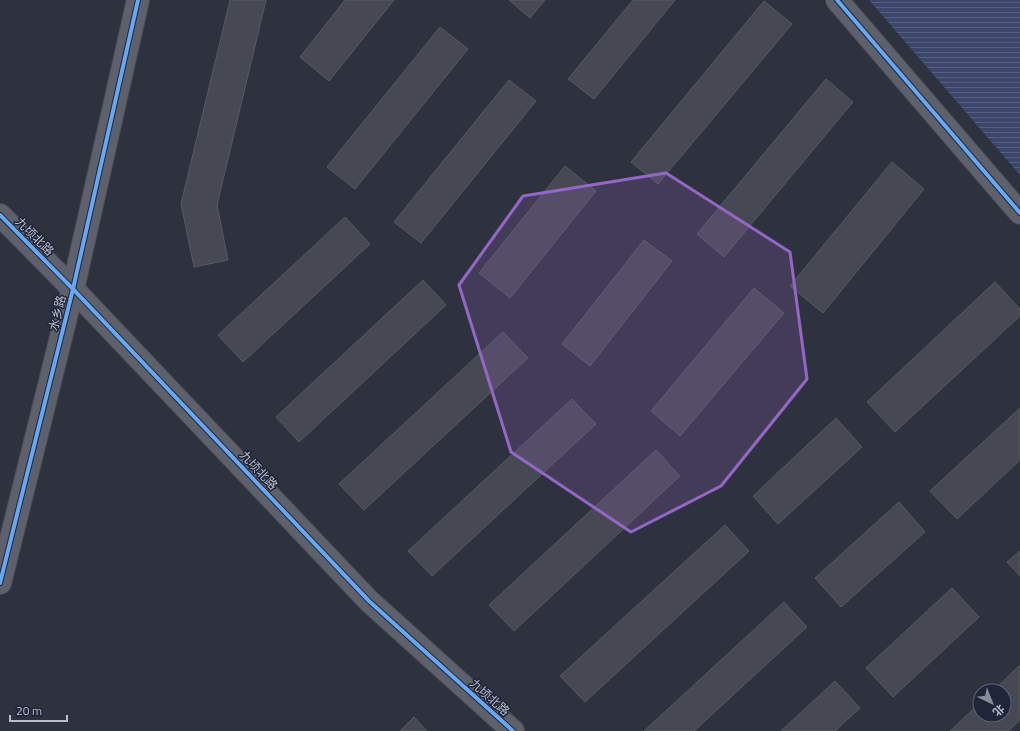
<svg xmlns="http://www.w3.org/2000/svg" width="1020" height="731" font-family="'Titillium Web','Noto Sans SC',sans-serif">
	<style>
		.water { fill: url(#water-rules) }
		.building { fill: #464953; stroke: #565a65 }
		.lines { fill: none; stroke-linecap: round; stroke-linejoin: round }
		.minor-casing { stroke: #4a4d57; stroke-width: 24 }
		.minor { stroke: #5e616b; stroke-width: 22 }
		.cycleway-casing { stroke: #20263a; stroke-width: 6 }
		.cycleway { stroke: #66a8f1; stroke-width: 4 }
		.marked { fill: #9466c5; fill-opacity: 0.2; stroke: #9466c5; stroke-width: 3; stroke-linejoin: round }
		.labels { text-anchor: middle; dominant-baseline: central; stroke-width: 3; stroke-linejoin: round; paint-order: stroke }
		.street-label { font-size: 12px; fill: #b9bdcd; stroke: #20263a }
	</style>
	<defs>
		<pattern id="water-rules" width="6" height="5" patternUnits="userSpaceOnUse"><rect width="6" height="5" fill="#3b466a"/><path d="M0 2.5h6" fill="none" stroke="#555f7e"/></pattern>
	</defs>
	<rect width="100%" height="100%" fill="#2e323e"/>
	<!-- water -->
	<path class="water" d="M869,0H1020V175Z"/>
	<!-- building -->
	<g class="building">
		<path d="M230,0H266L217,205L228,260L194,267L181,204Z"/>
		<path d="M345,0H394L329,81L300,57Z"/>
		<path d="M509,0H545L530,18Z"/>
		<path d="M633,0H675L594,99L568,79Z"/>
		<path d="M764,1L792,24L658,184L631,162Z"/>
		<path d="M440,27L468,49L355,189L327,167Z"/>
		<path d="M826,79L853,102L724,257L697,234Z"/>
		<path d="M509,80L536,101L421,243L394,222Z"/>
		<path d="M892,162L924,189L823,313L790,286Z"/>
		<path d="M565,166L596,191L510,298L479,273Z"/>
		<path d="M345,217L370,244L243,362L218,335Z"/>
		<path d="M644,240L672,261L590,366L562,344Z"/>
		<path d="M423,280L446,305L299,442L276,417Z"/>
		<path d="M995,282L1020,309V316L895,432L867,402Z"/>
		<path d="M754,288L784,313L680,436L651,411Z"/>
		<path d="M503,332L528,358L364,510L339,484Z"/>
		<path d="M572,399L596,424L432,576L408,551Z"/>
		<path d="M1020,408V460L957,519L930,491Z"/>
		<path d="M836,418L862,447L778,524L753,496Z"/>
		<path d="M656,450L680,476L514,631L489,605Z"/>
		<path d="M899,502L925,532L841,607L815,578Z"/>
		<path d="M725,525L749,551L585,702L560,676Z"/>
		<path d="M1020,551V576L1007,562Z"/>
		<path d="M952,588L979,617L893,697L866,668Z"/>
		<path d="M784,602L807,627L694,731H644Z"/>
		<path d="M1020,665V720L1008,731H950L980,703V715H1004V691H993Z"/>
		<path d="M835,681L860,708L835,731H781Z"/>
		<path d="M414,717L427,731H400Z"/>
	</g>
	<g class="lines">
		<!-- minor casing -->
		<g class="minor-casing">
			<g id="minor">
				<path d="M837,0L1020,213"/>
				<path d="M0,215L73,289L369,601L513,731"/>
				<path d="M0,583L73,289L138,0"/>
			</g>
		</g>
		<!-- minor -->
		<use href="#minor" class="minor"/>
		<!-- cycleway casing -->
		<g class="cycleway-casing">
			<g id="cycleway">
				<path d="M837,0L1020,213"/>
				<path d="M0,215L73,289L369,601L513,731"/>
				<path d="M0,583L73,289L138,0"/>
			</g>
		</g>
		<!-- cycleway -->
		<use href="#cycleway" class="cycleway"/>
	</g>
	<!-- marked area -->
	<path class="marked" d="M666,173L790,252L807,379L721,486L631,532L511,452L459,285L523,196Z"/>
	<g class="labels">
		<!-- street labels -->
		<g class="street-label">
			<text transform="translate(35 236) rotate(45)">九顷北路</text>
			<text transform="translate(57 313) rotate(-76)">水乡路</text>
			<text transform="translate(259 470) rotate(47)">九顷北路</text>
			<text transform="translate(490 697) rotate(42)">九顷北路</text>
		</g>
	</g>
	<!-- north arrow -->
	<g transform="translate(992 703) rotate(137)"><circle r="19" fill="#20263a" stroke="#5d6275"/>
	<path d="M0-3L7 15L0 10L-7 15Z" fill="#888c9b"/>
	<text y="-6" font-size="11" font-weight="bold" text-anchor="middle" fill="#b9bdcd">北</text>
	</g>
	<!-- scale -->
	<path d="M10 715v6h57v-6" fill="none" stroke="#b9bdcd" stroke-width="2"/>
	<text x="16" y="715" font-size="12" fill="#b9bdcd" stroke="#20263a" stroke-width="3" paint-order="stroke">20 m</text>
</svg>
